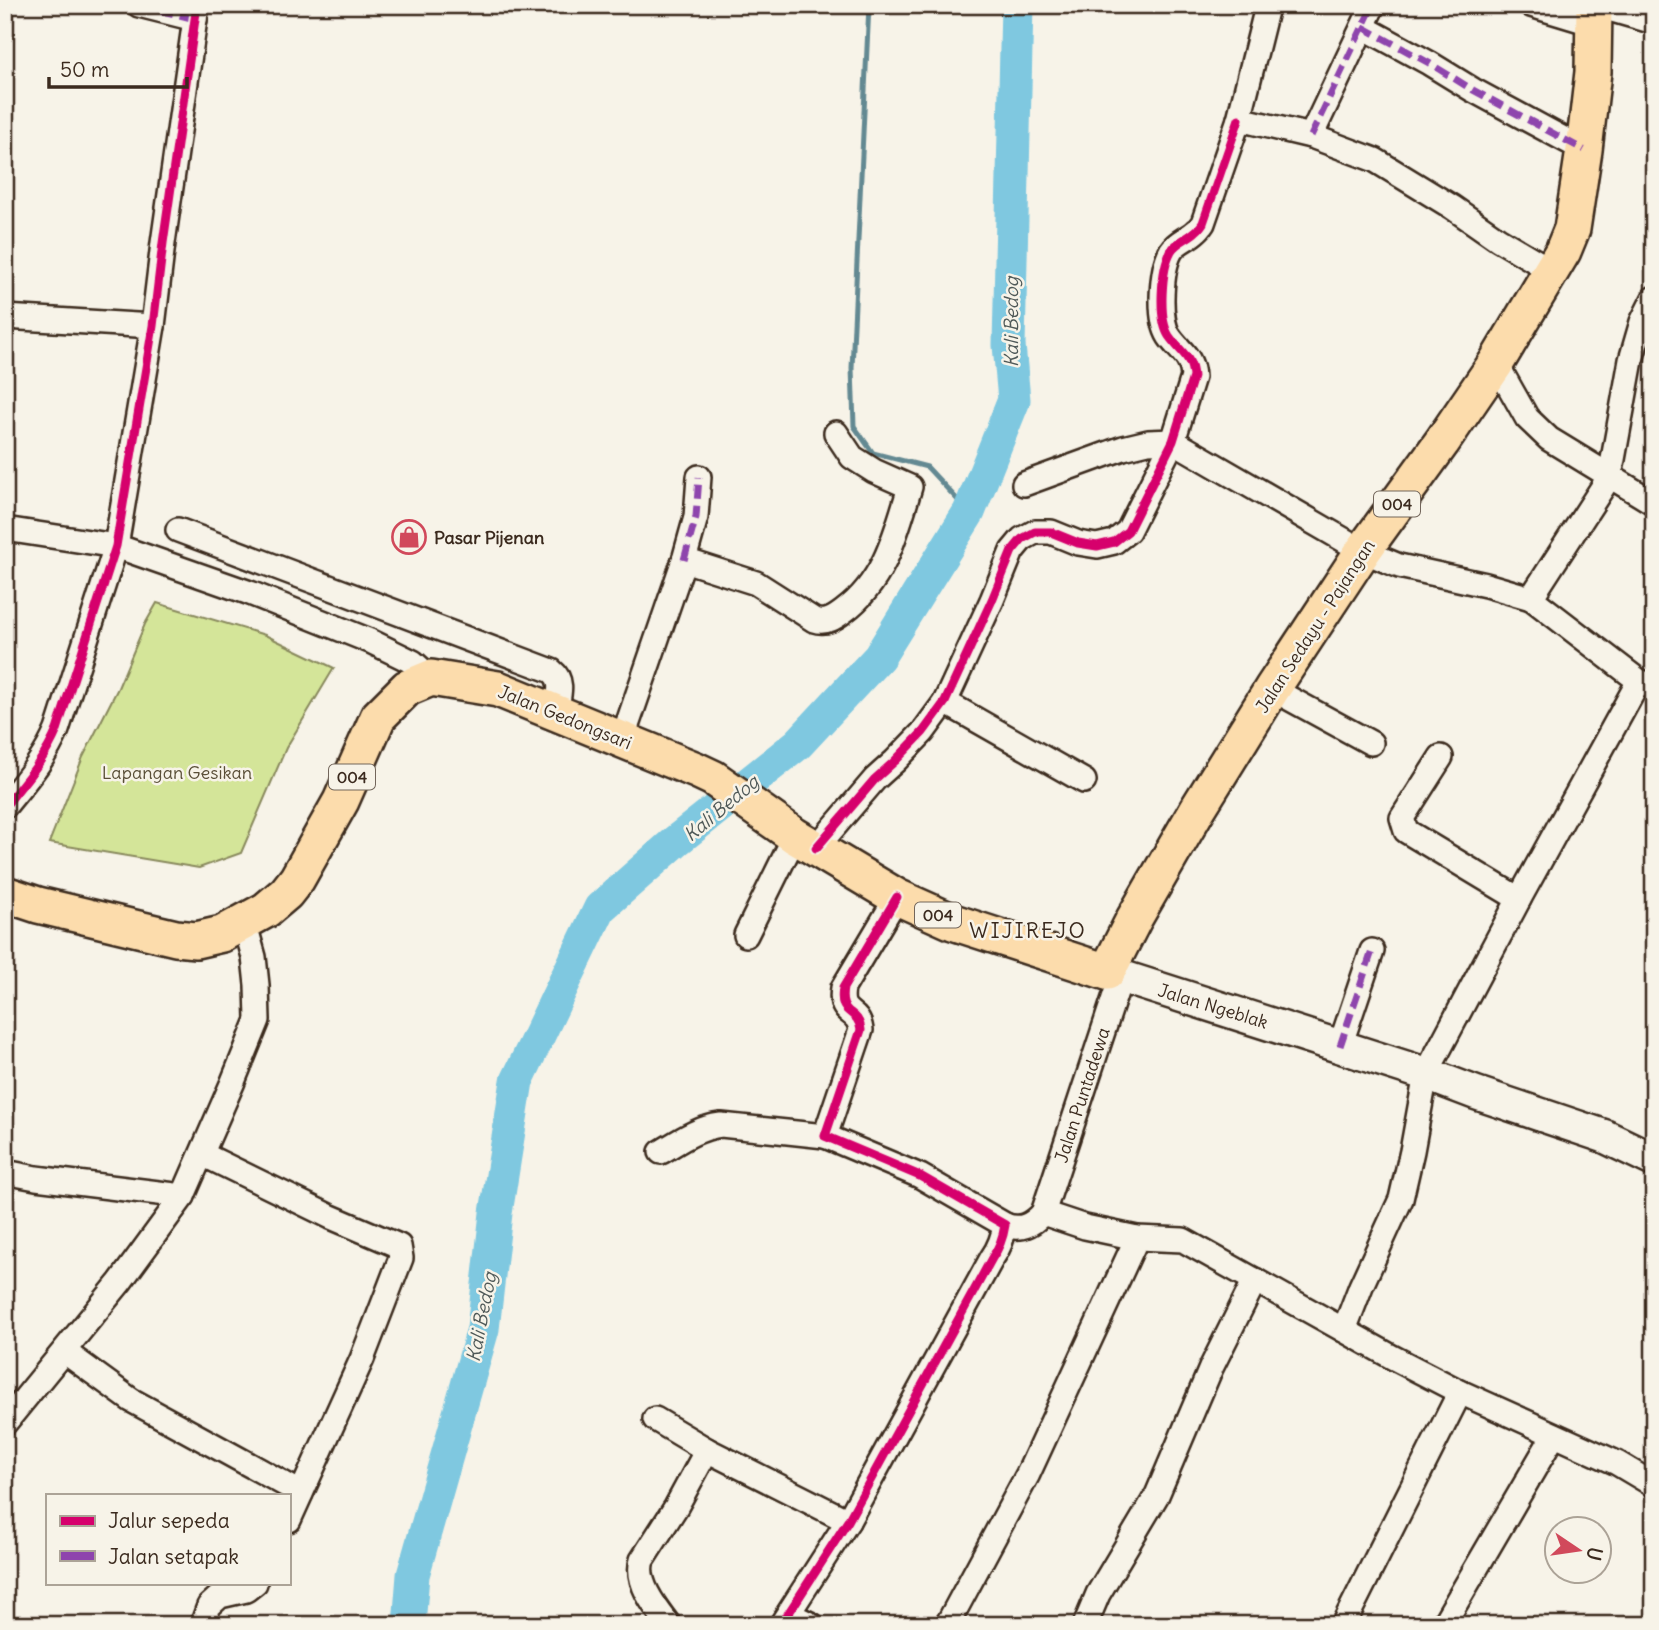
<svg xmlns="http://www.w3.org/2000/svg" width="1659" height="1630" font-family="Delius,sans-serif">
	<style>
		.green { fill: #d4e599; stroke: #88885c; stroke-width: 2 }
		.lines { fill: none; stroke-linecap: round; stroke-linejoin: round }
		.stream { stroke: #648992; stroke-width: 5 }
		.river { stroke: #7fc8e0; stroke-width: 33 }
		.minor-casing { stroke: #3b2a1e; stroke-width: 28 }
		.secondary-casing { stroke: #3b2a1e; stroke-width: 37 }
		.primary-casing { stroke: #3b2a1e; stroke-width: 40 }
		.minor { stroke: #f7f3e8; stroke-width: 23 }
		.secondary { stroke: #f7f3e8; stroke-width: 32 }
		.primary { stroke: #fcdcac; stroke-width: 35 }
		.quiet { stroke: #8e44ad; stroke-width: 7; stroke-dasharray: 14 7; stroke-linecap: butt }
		.cycleway-casing { stroke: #f7f3e8; stroke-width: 13 }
		.cycleway { stroke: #d6006c; stroke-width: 9 }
		.labels { text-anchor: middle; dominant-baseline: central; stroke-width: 5; stroke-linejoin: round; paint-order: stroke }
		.shield { fill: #f7f3e8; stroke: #73665b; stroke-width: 2 }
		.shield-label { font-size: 16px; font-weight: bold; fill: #3b2a1e }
		.poi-label { font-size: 18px; font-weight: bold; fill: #3b2a1e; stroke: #f7f3e8; text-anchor: start }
		.street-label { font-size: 18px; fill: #3b2a1e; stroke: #f7f3e8 }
		.park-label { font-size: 18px; fill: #5a4f37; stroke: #f7f3e8 }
		.water-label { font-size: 19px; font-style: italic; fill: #4f5958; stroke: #f7f3e8 }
		.quarter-label { font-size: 21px; letter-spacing: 2px; fill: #3b2a1e; stroke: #f7f3e8 }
	</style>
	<rect width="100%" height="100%" fill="#f7f3e8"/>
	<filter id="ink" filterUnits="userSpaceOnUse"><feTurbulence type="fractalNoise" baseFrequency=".0143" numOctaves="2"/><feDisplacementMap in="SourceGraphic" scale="14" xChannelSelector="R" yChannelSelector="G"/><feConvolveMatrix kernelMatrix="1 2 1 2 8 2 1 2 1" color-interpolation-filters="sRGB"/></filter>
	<g filter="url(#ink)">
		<!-- green -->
		<path class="green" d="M157,603L265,635L334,668L286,748L241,853L199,868L49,843L83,757L118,688L145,624Z"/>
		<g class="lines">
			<!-- stream -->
			<path class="stream" d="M869,5L852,368L854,426L873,453L927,467L969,512"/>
			<!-- river -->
			<path class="river" d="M409,1625L413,1575L483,1329L496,1213L517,1081L600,908L676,841L798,744L879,657L969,512L1014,400L1009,345L1017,5"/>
			<!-- minor casing -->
			<g class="minor-casing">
				<g id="minor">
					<path d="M139,5L195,19"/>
					<path d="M1269,5L1266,11L1239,119L1311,136L1375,160L1452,207L1498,239L1552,271"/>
					<path d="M1531,5L1594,24"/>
					<path d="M1595,5L1654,22"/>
					<path d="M1363,27L1429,63L1473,90L1584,150"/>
					<path d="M1311,136L1373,5"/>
					<path d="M1654,298L1642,322L1631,360L1610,476L1531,598L1639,681L1654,687"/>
					<path d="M5,317L153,326"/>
					<path d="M1496,363L1527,418L1549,439L1654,503"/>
					<path d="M1024,484L1123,448L1148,442L1173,441L1363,551L1399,566L1486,585L1531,598"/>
					<path d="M5,529L116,546L250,593L370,641L413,662L431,678"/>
					<path d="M178,530L552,671C565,681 558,698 556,713"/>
					<path d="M684,560L696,517L699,477"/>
					<path d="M1272,689L1371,743"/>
					<path d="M945,702L1084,781"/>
					<path d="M622,740L684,560L756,583L814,620C826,624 835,618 844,611C885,581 896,533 910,487L874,471L852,457L836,433"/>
					<path d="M1441,757L1402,818L1406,831L1519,899"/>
					<path d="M5,806C25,781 45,759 57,730L116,546L153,326L163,243L197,5"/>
					<path d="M816,848L875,779L895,761L923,732L945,702L992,600L1012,551L1022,539L1035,532H1051L1078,543L1097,546L1114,542L1128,531L1173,441L1193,377C1192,356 1180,352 1169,336C1158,319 1161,269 1171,251C1177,241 1188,239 1196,231C1199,229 1201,226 1203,223L1239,119"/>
					<path d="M746,935L795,836"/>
					<path d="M1340,1046L1372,951"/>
					<path d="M661,1152C681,1140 698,1128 721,1125L825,1136"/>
					<path d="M202,1154L331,1217L399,1246L401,1258L362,1359L289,1520"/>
					<path d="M5,1172L36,1178L183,1196"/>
					<path d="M1043,1213L1085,1227L1137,1238L1183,1240L1392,1357L1460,1392L1617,1463L1654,1485"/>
					<path d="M1005,1225C1021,1231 1032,1225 1043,1213L1121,977"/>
					<path d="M1344,1330L1361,1286L1401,1199L1412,1151L1426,1074L1519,899L1639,681"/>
					<path d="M65,1352L131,1400L301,1493"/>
					<path d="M655,1419L707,1450L848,1521"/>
					<path d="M5,1423L120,1282L183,1196L232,1084L258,1020L257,985L254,957L244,921"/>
					<path d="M789,1614L812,1625"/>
					<path d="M202,1625L209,1606L220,1596L246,1590L255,1583"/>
					<path d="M669,1625C656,1608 635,1582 642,1560L676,1507L707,1450"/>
					<path d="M781,1625L848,1521L992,1258C1000,1247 1003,1238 1005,1225L920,1176L825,1136L861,1030C858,1007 838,1018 843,988L897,897"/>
					<path d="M947,1625L1028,1474L1137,1238"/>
					<path d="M1085,1625L1098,1594L1157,1495L1211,1368L1255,1280"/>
					<path d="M1343,1625L1460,1392"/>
					<path d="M1443,1625L1554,1435"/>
				</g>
			</g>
			<!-- secondary casing -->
			<g class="secondary-casing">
				<path id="secondary" d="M1107,972L1426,1074L1476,1093L1604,1136L1654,1160"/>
			</g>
			<!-- primary casing -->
			<g class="primary-casing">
				<path id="primary" d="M5,894L38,905L176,938L196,940L222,934L266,910L286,893L297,879L341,801L378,717L407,688L431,678L498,689L696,770L713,778L795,836L897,897L953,922L1107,972L1134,919L1197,810L1272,689L1363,551L1442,442L1496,363L1563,251L1572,229L1584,150L1593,72L1594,5"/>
			</g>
			<!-- minor -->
			<use href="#minor" class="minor"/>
			<!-- secondary -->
			<use href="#secondary" class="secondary"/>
			<!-- primary -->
			<use href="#primary" class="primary"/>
			<!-- quiet -->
			<g class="quiet">
				<path d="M139,5L195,19"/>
				<path d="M1363,27L1429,63L1473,90L1584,150"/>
				<path d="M1311,136L1373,5"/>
				<path d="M684,560L696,517L699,477"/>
				<path d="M1340,1046L1372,951"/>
			</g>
			<!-- cycleway casing -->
			<g class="cycleway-casing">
				<g id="cycleway">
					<path d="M5,806C25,781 45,759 57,730L116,546L153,326L163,243L197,5"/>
					<path d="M816,848L875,779L895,761L923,732L945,702L992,600L1012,551L1022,539L1035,532H1051L1078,543L1097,546L1114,542L1128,531L1173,441L1193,377C1192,356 1180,352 1169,336C1158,319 1161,269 1171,251C1177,241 1188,239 1196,231C1199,229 1201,226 1203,223L1239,119"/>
					<path d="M781,1625L848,1521L992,1258C1000,1247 1003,1238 1005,1225L920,1176L825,1136L861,1030C858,1007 838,1018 843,988L897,897"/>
				</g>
			</g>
			<!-- cycleway -->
			<use href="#cycleway" class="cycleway"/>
		</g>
	</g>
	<!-- icons -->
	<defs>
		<g id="shop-ring" transform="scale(1.75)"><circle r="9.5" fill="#f7f3e8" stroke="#d1495b" stroke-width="1.5"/><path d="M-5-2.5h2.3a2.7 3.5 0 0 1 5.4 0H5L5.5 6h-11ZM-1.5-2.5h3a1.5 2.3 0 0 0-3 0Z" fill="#d1495b"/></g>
	</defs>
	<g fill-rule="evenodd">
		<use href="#shop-ring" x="409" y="537"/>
	</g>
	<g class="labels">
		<!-- shield labels -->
		<g class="shield">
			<rect x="1374" y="491.5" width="46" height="25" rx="5"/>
			<rect x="329" y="764.5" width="46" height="25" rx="5"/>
			<rect x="915" y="902.5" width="46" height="25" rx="5"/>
		</g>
		<g class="shield-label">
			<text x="1397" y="504">004</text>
			<text x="352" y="777">004</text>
			<text x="938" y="915">004</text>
		</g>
		<!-- poi labels -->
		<g class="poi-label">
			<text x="434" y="537">Pasar Pijenan</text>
		</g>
		<!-- street labels -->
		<g class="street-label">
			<text transform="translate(1315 626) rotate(-57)">Jalan Sedayu - Pajangan</text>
			<text transform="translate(565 717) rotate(22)">Jalan Gedongsari</text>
			<text transform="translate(1213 1006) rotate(17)">Jalan Ngeblak</text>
			<text transform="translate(1082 1095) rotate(-72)">Jalan Puntadewa</text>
		</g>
		<!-- park labels -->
		<g class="park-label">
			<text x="177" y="772">Lapangan Gesikan</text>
		</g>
		<!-- water labels -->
		<g class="water-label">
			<text transform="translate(1011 322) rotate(-90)">Kali Bedog</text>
			<text transform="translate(721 808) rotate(-40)">Kali Bedog</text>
			<text transform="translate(481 1317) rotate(-79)">Kali Bedog</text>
		</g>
		<!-- quarter labels -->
		<g class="quarter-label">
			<text x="1028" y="930">WIJIREJO</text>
		</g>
	</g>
	<!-- margin -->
	<rect width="1659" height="1630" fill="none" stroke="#f7f3e8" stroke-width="28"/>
	<rect x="14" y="14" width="1631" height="1602" fill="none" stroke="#3b2a1e" stroke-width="2.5" filter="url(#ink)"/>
	<!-- legend -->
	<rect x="46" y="1494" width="245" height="91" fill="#f7f3e8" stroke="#aca397" stroke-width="2"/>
	<rect x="60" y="1516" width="35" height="10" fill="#d6006c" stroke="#aca397" stroke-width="2"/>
	<text x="108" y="1528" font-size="21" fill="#3b2a1e">Jalur sepeda</text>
	<rect x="60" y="1551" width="35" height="10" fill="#8e44ad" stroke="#aca397" stroke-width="2"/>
	<text x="108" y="1564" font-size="21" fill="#3b2a1e">Jalan setapak</text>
	<!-- north arrow -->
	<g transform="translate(1578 1550) rotate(103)"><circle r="33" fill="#f7f3e8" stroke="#aca397" stroke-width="2"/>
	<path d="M0-5L12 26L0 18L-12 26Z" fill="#d1495b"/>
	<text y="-10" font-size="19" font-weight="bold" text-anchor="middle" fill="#3b2a1e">U</text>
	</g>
	<!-- scale -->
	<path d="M49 77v10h138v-10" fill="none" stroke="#3b2a1e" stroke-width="3.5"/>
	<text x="60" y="77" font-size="21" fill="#3b2a1e" stroke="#f7f3e8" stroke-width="5" paint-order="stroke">50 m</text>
</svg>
